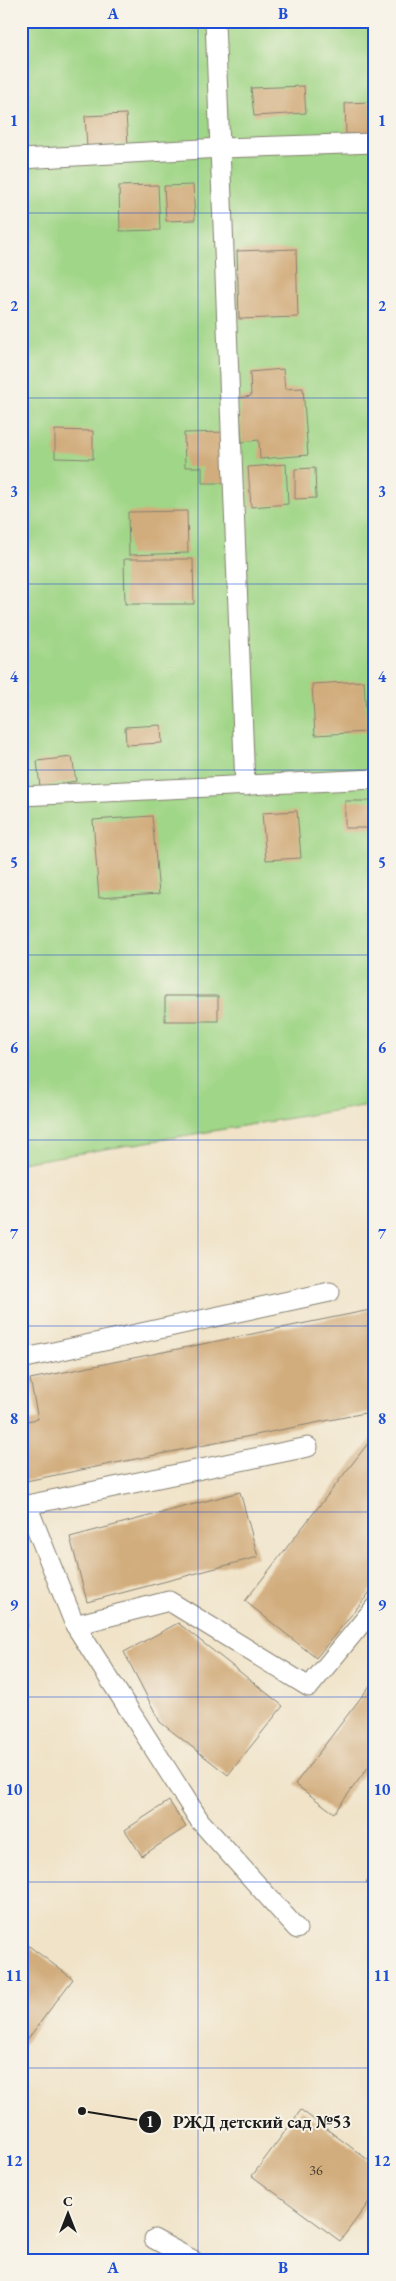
<svg xmlns="http://www.w3.org/2000/svg" width="396" height="2281" font-family="'EB Garamond',serif">
	<style>
		.green { fill: #a0d687; stroke: #5e7952 }
		.building { fill: #d1ac7b }
		.lines { fill: none; stroke-linecap: round; stroke-linejoin: round }
		.lane-casing { stroke: #868072; stroke-width: 21 }
		.lane { stroke: #fff; stroke-width: 19 }
		.grid { fill: none; stroke: #1d4ed8; stroke-width: 1; stroke-opacity: 0.55 }
		.labels { text-anchor: middle; dominant-baseline: central; stroke-width: 4; stroke-linejoin: round; paint-order: stroke }
		.number-label { font-size: 14px; fill: #494034 }
		.leader { fill: none; stroke: #1c1c1c; stroke-width: 2 }
		.callout-dot { fill: #1c1c1c; stroke: #f7f3e8; stroke-width: 2 }
		.mark-label { font-size: 15px; text-anchor: middle; font-weight: bold; fill: #fff }
		.callout-label { font-size: 18px; text-anchor: middle; font-weight: bold; fill: #1c1c1c; stroke: #f7f3e8; stroke-width: 4; stroke-linejoin: round; paint-order: stroke }
		.neatline { fill: none; stroke: #1d4ed8; stroke-width: 2 }
		.grid-label { font-size: 16px; text-anchor: middle; font-weight: bold; fill: #1d4ed8 }
	</style>
	<rect width="100%" height="100%" fill="#f7f3e8"/>
	<filter id="ink" filterUnits="userSpaceOnUse"><feTurbulence type="fractalNoise" baseFrequency=".02" numOctaves="2"/><feDisplacementMap in="SourceGraphic" scale="10" xChannelSelector="R" yChannelSelector="G"/><feConvolveMatrix kernelMatrix="1 2 1 2 8 2 1 2 1" color-interpolation-filters="sRGB"/></filter>
	<filter id="wash" filterUnits="userSpaceOnUse"><feTurbulence type="fractalNoise" baseFrequency=".0096" numOctaves="4" result="noise"/><feDisplacementMap in="SourceGraphic" scale="20" xChannelSelector="R" yChannelSelector="G"/><feGaussianBlur stdDeviation="1.12" result="paint"/><feColorMatrix in="noise" values="0 0 0 0 0 0 0 0 0 0 0 0 0 0 0 0 0 1.4 0 .05"/><feComposite in="paint" operator="in"/></filter>
	<g filter="url(#wash)">
		<rect width="100%" height="100%" fill="#f0e3c8"/>
		<!-- green -->
		<path class="green" d="M21,21H375V1104L21,1163Z"/>
		<g id="blocks">
			<!-- building -->
			<g class="building">
				<path d="M304,86L306,113L254,116L251,88Z"/>
				<path d="M371,102L372,134H346L345,103Z"/>
				<path d="M126,114L128,144L87,147L85,116Z"/>
				<path d="M158,185L160,230L120,231L119,186Z"/>
				<path d="M193,185L195,220L166,221L164,186Z"/>
				<path d="M296,249L298,317L239,319L237,251Z"/>
				<path d="M283,369L285,389L303,388L308,455L260,459L259,440L242,442L239,398L251,396L250,372Z"/>
				<path d="M55,430L93,431V459L55,458Z"/>
				<path d="M228,432L229,483H202V467H185L184,433Z"/>
				<path d="M286,464L288,504L251,507L248,467Z"/>
				<path d="M315,468L316,498L295,499V469Z"/>
				<path d="M187,511L188,553L129,555L128,512Z"/>
				<path d="M124,559H193L194,604H125Z"/>
				<path d="M364,681L367,732L315,735L312,684Z"/>
				<path d="M161,725L162,743L126,745L125,727Z"/>
				<path d="M72,757L76,781L40,787L37,761Z"/>
				<rect x="345" y="801" width="30" height="27"/>
				<path d="M297,811L301,858L266,860L262,813Z"/>
				<path d="M152,816L159,894L99,898L93,820Z"/>
				<rect x="165" y="996" width="53" height="25"/>
				<path d="M375,1309V1411L21,1482V1422L38,1419L30,1379Z"/>
				<path d="M373,1437L375,1438V1586L316,1658L245,1601Z"/>
				<path d="M240,1492L258,1557L87,1602L70,1537Z"/>
				<path d="M21,1595H24L27,1626H21Z"/>
				<path d="M178,1623L283,1706L228,1775L160,1722L124,1652Z"/>
				<path d="M375,1679V1758L334,1813L295,1784Z"/>
				<path d="M169,1801L186,1827L142,1856L125,1830Z"/>
				<path d="M375,1870V1888L366,1882Z"/>
				<path d="M21,1940L73,1979L21,2048Z"/>
				<path d="M301,2110L375,2165V2194L340,2241L252,2176Z"/>
			</g>
		</g>
	</g>
	<g filter="url(#ink)">
		<use href="#blocks" fill-opacity="0" stroke="#868072" stroke-width="1"/>
		<g class="lines">
			<!-- lane casing -->
			<g class="lane-casing">
				<g id="lane">
					<path d="M215,21L245,786"/>
					<path d="M21,159L221,148L375,143"/>
					<path d="M21,796L375,779"/>
					<path d="M21,1359L330,1292"/>
					<path d="M21,1505H27L75,1625L200,1821L297,1929"/>
					<path d="M27,1505L308,1447"/>
					<path d="M75,1625L169,1601L309,1687L375,1607"/>
					<path d="M154,2239L193,2260"/>
				</g>
			</g>
			<!-- lane -->
			<use href="#lane" class="lane"/>
		</g>
	</g>
	<!-- grid -->
	<path class="grid" d="M198,21V2260M21,213H375M21,398H375M21,584H375M21,770H375M21,955H375M21,1140H375M21,1326H375M21,1512H375M21,1697H375M21,1882H375M21,2068H375"/>
	<g class="labels">
		<!-- number labels -->
		<g class="number-label">
			<text x="316" y="2170">36</text>
		</g>
	</g>
	<!-- callouts -->
	<path class="leader" d="M82 2111L150 2122"/>
	<g class="callout-dot">
		<circle cx="82" cy="2111" r="5"/>
		<circle cx="150" cy="2122" r="12"/>
	</g>
	<g class="mark-label">
		<text x="150" y="2127">1</text>
	</g>
	<g class="callout-label">
		<text x="262" y="2128">РЖД детский сад №53</text>
	</g>
	<!-- margin -->
	<rect width="396" height="2281" fill="none" stroke="#f7f3e8" stroke-width="55"/>
	<!-- north arrow -->
	<g transform="translate(68 2214)" stroke="#f7f3e8" stroke-width="4" paint-order="stroke">
	<path d="M0-4L9 19L0 12L-9 19Z" fill="#1c1c1c"/>
	<text y="-8" font-size="14" font-weight="bold" text-anchor="middle" fill="#1c1c1c">С</text>
	</g>
	<rect x="28" y="28" width="340" height="2226" class="neatline"/>
	<g class="grid-label">
		<text x="113" y="19">A</text>
		<text x="283" y="19">B</text>
		<text x="14" y="126">1</text>
		<text x="382" y="126">1</text>
		<text x="14" y="311">2</text>
		<text x="382" y="311">2</text>
		<text x="14" y="497">3</text>
		<text x="382" y="497">3</text>
		<text x="14" y="682">4</text>
		<text x="382" y="682">4</text>
		<text x="14" y="868">5</text>
		<text x="382" y="868">5</text>
		<text x="14" y="1053">6</text>
		<text x="382" y="1053">6</text>
		<text x="14" y="1239">7</text>
		<text x="382" y="1239">7</text>
		<text x="14" y="1424">8</text>
		<text x="382" y="1424">8</text>
		<text x="14" y="1610">9</text>
		<text x="382" y="1610">9</text>
		<text x="14" y="1795">10</text>
		<text x="382" y="1795">10</text>
		<text x="14" y="1981">11</text>
		<text x="382" y="1981">11</text>
		<text x="14" y="2166">12</text>
		<text x="382" y="2166">12</text>
		<text x="113" y="2273">A</text>
		<text x="283" y="2273">B</text>
	</g>
</svg>
